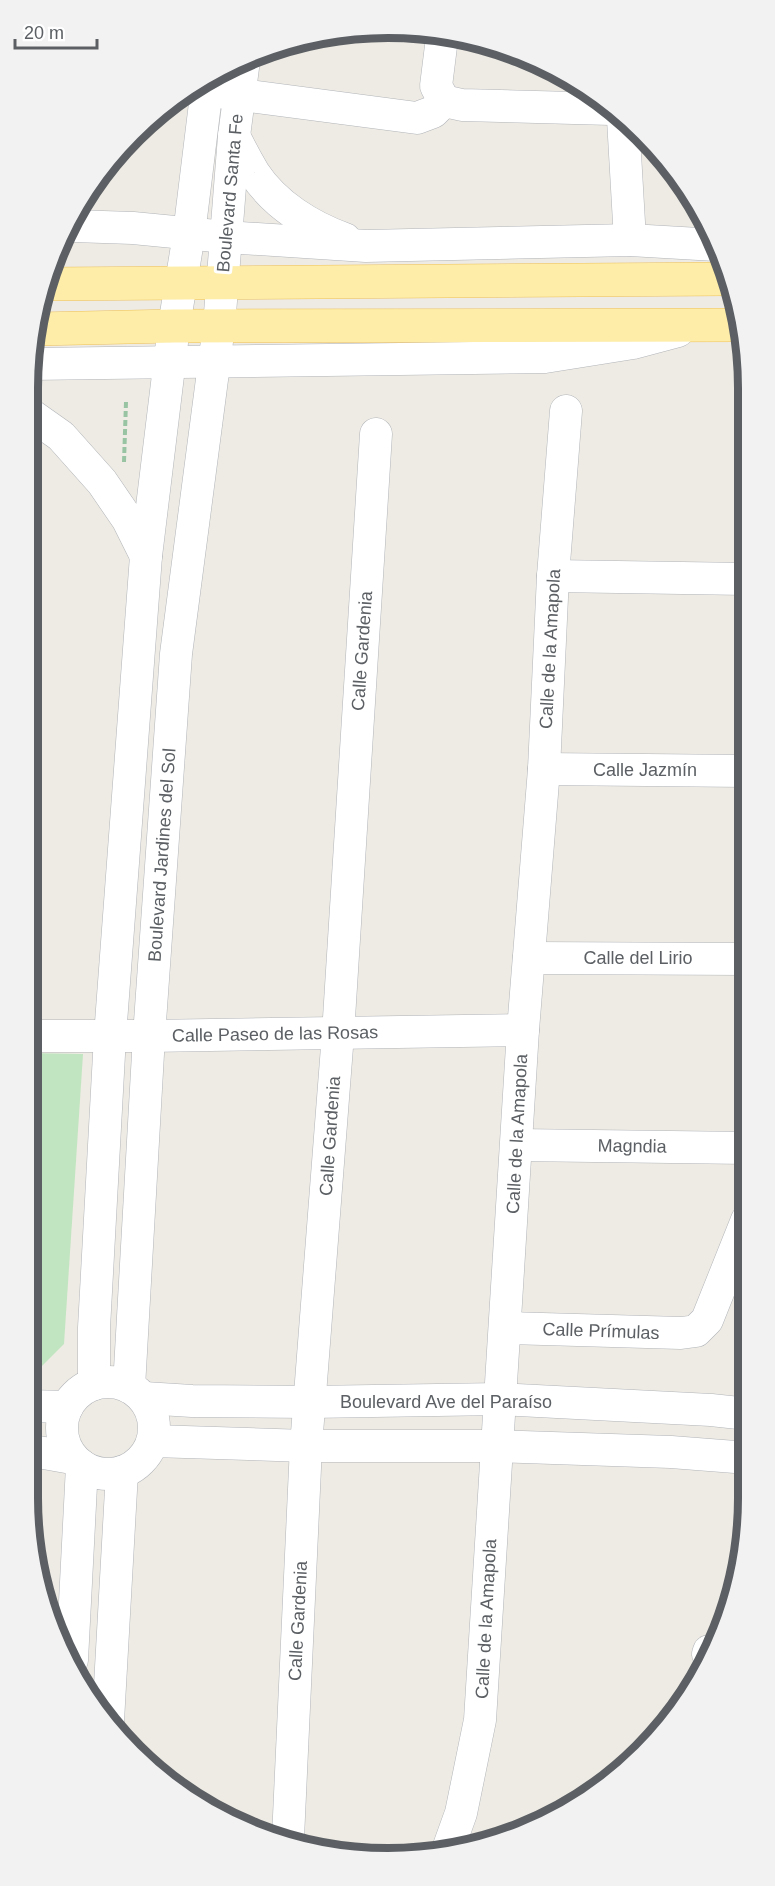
<svg xmlns="http://www.w3.org/2000/svg" width="775" height="1886" font-family="Arial,sans-serif">
	<style>
		.green { fill: #c1e5c0 }
		.lines { fill: none; stroke-linecap: round; stroke-linejoin: round }
		.minor-casing { stroke: #b1b4b8; stroke-width: 33 }
		.major-casing { stroke: #eec15c; stroke-width: 34 }
		.path { stroke: #98c4a3; stroke-width: 4; stroke-dasharray: 6 3; stroke-linecap: butt }
		.minor { stroke: #fff; stroke-width: 32 }
		.major { stroke: #fdeda9; stroke-width: 33 }
		.labels { text-anchor: middle; dominant-baseline: central; stroke-width: 6; stroke-linejoin: round; paint-order: stroke }
		.street-label { font-size: 18px; fill: #5c6064; stroke: #fff }
		.rim { fill: none; stroke: #5c6064; stroke-width: 8 }
	</style>
	<rect width="100%" height="100%" fill="#eeebe4"/>
	<!-- green -->
	<path class="green" d="M27,1053L83,1054L64,1344L41,1367L27,1372Z"/>
	<g class="lines">
		<!-- minor casing -->
		<g class="minor-casing">
			<g id="minor">
				<path d="M442,38L436,86L444,101"/>
				<path d="M218,92L417,118L433,112L444,101"/>
				<path d="M444,101L462,105L611,109"/>
				<path d="M623,119L630,240"/>
				<path d="M234,136C240,148 247,161 254,173C275,205 311,227 345,239"/>
				<path d="M73,226L133,228L226,237L366,246L630,240L716,245"/>
				<path d="M31,364L545,357L633,343L678,331"/>
				<path d="M27,412L61,436L102,482L128,520L146,556"/>
				<path d="M553,576L746,579"/>
				<path d="M544,769L746,771"/>
				<path d="M529,958L747,959"/>
				<path d="M27,1036H149L523,1030"/>
				<path d="M517,1145L747,1148"/>
				<path d="M505,1328L681,1333L696,1331L707,1320L747,1220"/>
				<circle cx="108" cy="1428" r="46"/>
				<path d="M94,1384V1328L110,1036L146,556L174,326L189,234L208,79"/>
				<path d="M129,1387L149,1036L176,654L219,326L234,136L244,60"/>
				<path d="M144,1398L192,1401L310,1402L500,1399L711,1410L748,1414"/>
				<path d="M27,1406L67,1407"/>
				<path d="M153,1441L306,1446H496L671,1452L748,1458"/>
				<path d="M27,1450L72,1458"/>
				<path d="M708,1654L709,1651"/>
				<path d="M72,1660L82,1466"/>
				<path d="M108,1721L122,1472"/>
				<path d="M288,1838L306,1446L338,1034L376,434"/>
				<path d="M447,1852L461,1813L480,1720L523,1030L544,769L553,576L566,411"/>
			</g>
		</g>
		<!-- major casing -->
		<g class="major-casing">
			<g id="major">
				<path d="M44,284L726,279"/>
				<path d="M37,329L174,326L740,325"/>
			</g>
		</g>
		<!-- path -->
		<path class="path" d="M124,462L126,402"/>
		<!-- minor -->
		<use href="#minor" class="minor"/>
		<!-- major -->
		<use href="#major" class="major"/>
	</g>
	<g class="labels">
		<!-- street labels -->
		<g class="street-label">
			<text transform="translate(230 193) rotate(-85)">Boulevard Santa Fe</text>
			<text transform="translate(550 649) rotate(-87)">Calle de la Amapola</text>
			<text transform="translate(362 651) rotate(-86)">Calle Gardenia</text>
			<text x="645" y="770">Calle Jazmín</text>
			<text transform="translate(162 855) rotate(-86)">Boulevard Jardines del Sol</text>
			<text x="638" y="958">Calle del Lirio</text>
			<text transform="translate(275 1034) rotate(-1)">Calle Paseo de las Rosas</text>
			<text transform="translate(517 1134) rotate(-87)">Calle de la Amapola</text>
			<text transform="translate(330 1136) rotate(-86)">Calle Gardenia</text>
			<text transform="translate(632 1146) rotate(1)">Magndia</text>
			<text transform="translate(601 1331) rotate(2)">Calle Prímulas</text>
			<text x="446" y="1402">Boulevard Ave del Paraíso</text>
			<text transform="translate(486 1619) rotate(-87)">Calle de la Amapola</text>
			<text transform="translate(298 1621) rotate(-87)">Calle Gardenia</text>
		</g>
	</g>
	<!-- crop -->
	<path d="M0 0H775V1886H0ZM388 38H388A350 350 0 0 1 738 388V1498A350 350 0 0 1 388 1848H388A350 350 0 0 1 38 1498V388A350 350 0 0 1 388 38Z" fill="#f2f2f3" fill-rule="evenodd"/>
	<path class="rim" d="M388 38H388A350 350 0 0 1 738 388V1498A350 350 0 0 1 388 1848H388A350 350 0 0 1 38 1498V388A350 350 0 0 1 388 38Z"/>
	<!-- scale -->
	<path d="M15 39v9h82v-9" fill="none" stroke="#5c6064" stroke-width="3"/>
	<text x="24" y="39" font-size="18" fill="#5c6064" stroke="#ffffff" stroke-width="4.5" paint-order="stroke">20 m</text>
</svg>
